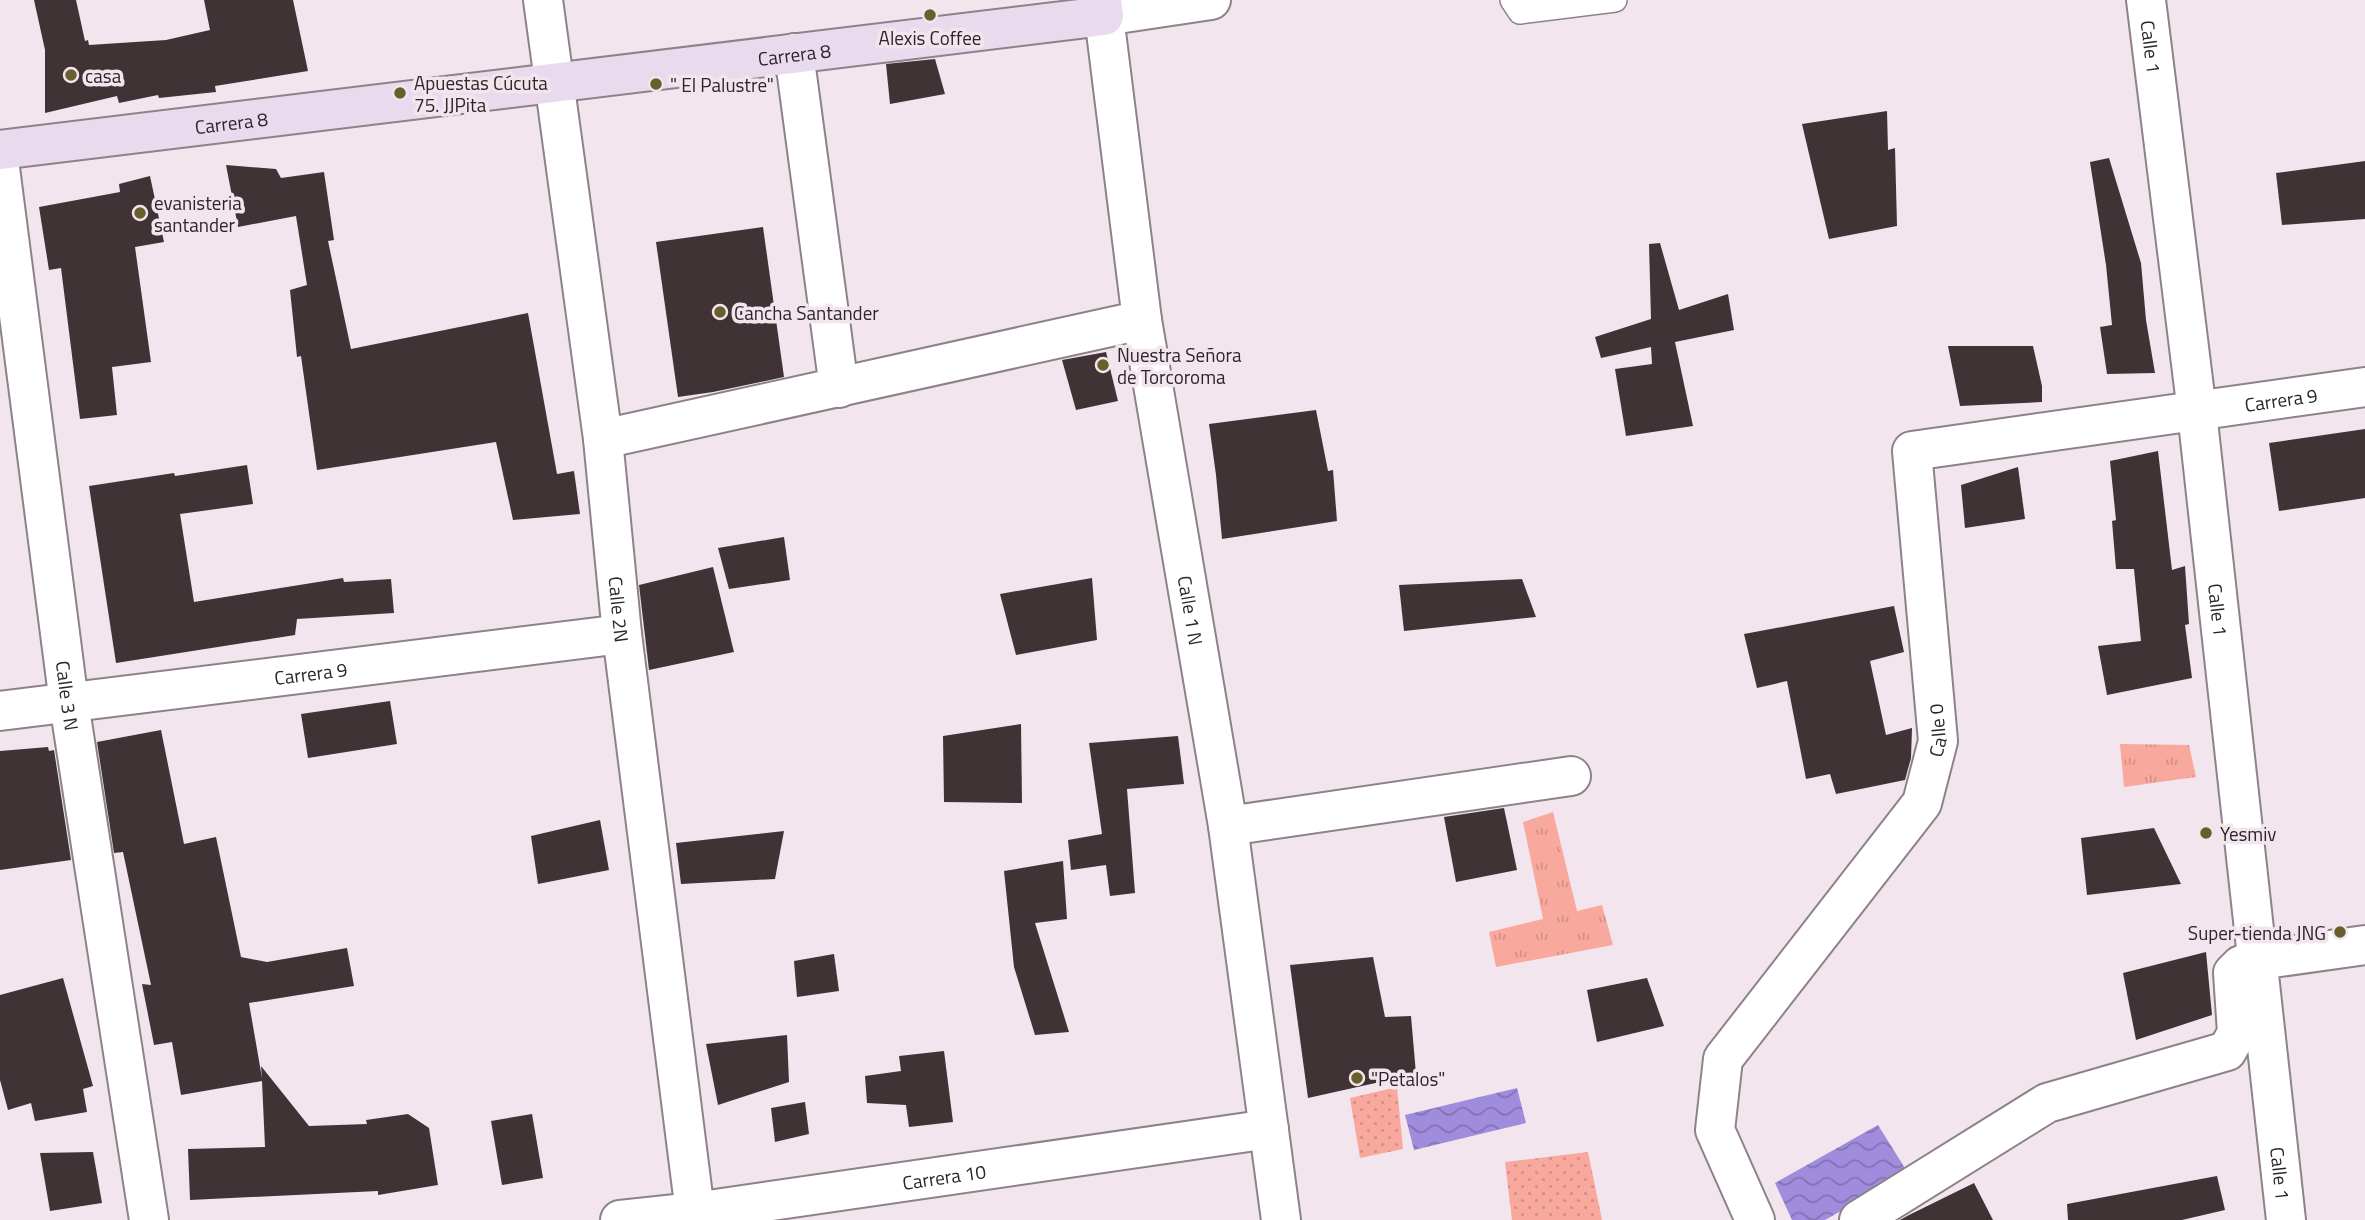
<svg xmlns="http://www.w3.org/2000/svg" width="2365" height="1220" font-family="'Titillium Web',sans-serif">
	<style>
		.grass { fill: url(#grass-tufts) }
		.park { fill: url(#park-dots) }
		.water { fill: url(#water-waves) }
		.building { fill: #403336 }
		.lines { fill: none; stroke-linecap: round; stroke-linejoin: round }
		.lane-casing { stroke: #8e8289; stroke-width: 26 }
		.street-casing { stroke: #8e8289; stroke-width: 42 }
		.secondary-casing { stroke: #8e8289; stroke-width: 42 }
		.lane { stroke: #fff; stroke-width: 23 }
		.street { stroke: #fff; stroke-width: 38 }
		.secondary { stroke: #e9daee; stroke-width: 38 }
		.poi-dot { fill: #685f2c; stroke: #f3e5ed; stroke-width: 2.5 }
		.labels { text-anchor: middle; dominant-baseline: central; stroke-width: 7; stroke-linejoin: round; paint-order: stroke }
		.poi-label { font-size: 19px; fill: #2b2629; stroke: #f3e5ed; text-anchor: start }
		.street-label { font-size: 19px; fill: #2b2629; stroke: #f3e5ed }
	</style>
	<defs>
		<pattern id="grass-tufts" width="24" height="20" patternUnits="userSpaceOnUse" patternTransform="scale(1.75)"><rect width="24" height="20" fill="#f8a89c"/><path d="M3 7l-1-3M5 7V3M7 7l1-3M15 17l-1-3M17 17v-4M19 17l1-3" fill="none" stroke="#d59086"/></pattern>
		<pattern id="park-dots" width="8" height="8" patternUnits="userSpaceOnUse" patternTransform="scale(1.75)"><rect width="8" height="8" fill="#f8a89c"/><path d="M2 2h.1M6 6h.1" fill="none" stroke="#d59086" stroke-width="1.8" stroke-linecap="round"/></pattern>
		<pattern id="water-waves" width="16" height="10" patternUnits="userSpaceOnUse" patternTransform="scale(1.75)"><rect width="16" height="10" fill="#9f8cdd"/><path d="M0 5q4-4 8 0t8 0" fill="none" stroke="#8272b3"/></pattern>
	</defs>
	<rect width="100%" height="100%" fill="#f3e5ed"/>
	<!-- grass -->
	<g class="grass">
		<path d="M2120,744L2189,745L2196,777L2124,787Z"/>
		<path d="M1553,812L1577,911L1602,905L1613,945L1496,967L1489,932L1543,919L1523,822Z"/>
	</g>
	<!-- park -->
	<g class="park">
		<path d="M1397,1087L1403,1149L1360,1158L1350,1098Z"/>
		<path d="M1588,1152L1602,1220H1512L1505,1162Z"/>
	</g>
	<!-- water -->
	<g class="water">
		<path d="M1517,1088L1526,1123L1414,1150L1405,1115Z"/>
		<path d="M1878,1125L1908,1173L1825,1220H1792L1775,1183Z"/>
	</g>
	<!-- building -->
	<g class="building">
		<path d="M34,0H76L85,41L88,40L89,45L166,40L210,30L204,0H293L308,71L215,86L216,92L159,98L158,95L119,103L117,96L45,113V50Z"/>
		<path d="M935,59L945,94L890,104L886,64Z"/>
		<path d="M1887,111L1888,150L1895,148L1897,226L1829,239L1802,124Z"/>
		<path d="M2109,158L2141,263L2146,320L2155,373L2107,374L2100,327L2112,325L2106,265L2090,162Z"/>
		<path d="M2365,161V219L2282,225L2276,173Z"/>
		<path d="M226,165L276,169L281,178L324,172L334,240L328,241L351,349L528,313L557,474L574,471L580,514L513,520L496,442L317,470L301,356L297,357L290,290L307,285L296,216L238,227Z"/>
		<path d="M150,176L164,242L135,247L151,362L112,367L117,415L80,419L61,268L49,270L39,207L120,192L119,184Z"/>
		<path d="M763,227L784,377L713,392L678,397L656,242Z"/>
		<path d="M1660,243L1679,310L1728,294L1734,330L1675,342L1693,426L1626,436L1615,369L1652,364L1651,347L1601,358L1595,337L1651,319L1649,244Z"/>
		<path d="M1948,346H2033L2042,386V402L1960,406Z"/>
		<path d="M1106,352L1118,401L1076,410L1062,360Z"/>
		<path d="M1316,410L1328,471L1333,470L1337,521L1222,539L1216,475L1209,424Z"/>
		<path d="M2365,429V498L2279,511L2269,443Z"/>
		<path d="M2158,451L2172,570L2185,566L2189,624L2185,625L2192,678L2107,695L2098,646L2141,641L2134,569H2116L2112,521L2116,520L2110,461Z"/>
		<path d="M247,465L253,504L180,514L194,602L343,578L344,582L391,579L394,613L297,619L295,635L116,663L89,486L174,473L175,476Z"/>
		<path d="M2018,467L2025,519L1965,528L1961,485Z"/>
		<path d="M784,537L790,580L729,589L718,548Z"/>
		<path d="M713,567L734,652L649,670L639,585Z"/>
		<path d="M1092,578L1097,640L1016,655L1000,594Z"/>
		<path d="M1522,579L1536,617L1404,631L1399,585Z"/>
		<path d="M1894,606L1904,652L1870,661L1886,735L1912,728L1911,758L1905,780L1836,794L1830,774L1806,779L1787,681L1757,688L1744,634Z"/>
		<path d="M390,701L397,744L308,758L301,714Z"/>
		<path d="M1021,724L1022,803L944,802L943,736Z"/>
		<path d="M161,730L184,844L216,837L241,957L267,962L347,948L354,986L249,1003L262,1078L261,1066L309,1126L367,1124L366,1120L408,1114L429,1128L438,1185L378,1195V1191L190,1200L188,1149L265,1147L262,1081L181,1095L172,1042L154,1045L142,984L151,985L123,852L114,853L97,742Z"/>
		<path d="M1178,736L1184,784L1127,789L1135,893L1110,896L1106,865L1071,870L1068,840L1102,834L1089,743Z"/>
		<path d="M48,747L49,751L54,750L71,860L0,870V751Z"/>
		<path d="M1504,808L1517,870L1456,882L1444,817Z"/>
		<path d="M600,820L609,870L538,884L531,836Z"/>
		<path d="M2154,828L2181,884L2087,895L2081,838Z"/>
		<path d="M784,831L775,879L681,884L676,843Z"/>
		<path d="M1063,861L1067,919L1035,923L1069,1032L1035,1035L1014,967L1004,871Z"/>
		<path d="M2206,952L2212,1015L2136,1040L2123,973Z"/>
		<path d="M834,954L839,991L797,997L794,961Z"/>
		<path d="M1373,957L1385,1017L1411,1016L1416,1074L1308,1098L1290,965Z"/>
		<path d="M63,978L93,1086L83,1089L87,1112L35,1121L31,1103L8,1110L0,1080V995Z"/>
		<path d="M1647,978L1664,1026L1597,1042L1587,990Z"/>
		<path d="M787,1035L789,1082L718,1105L706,1044Z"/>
		<path d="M944,1051L953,1122L909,1127L906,1105L867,1103L865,1076L901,1071L899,1056Z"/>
		<path d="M805,1102L809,1134L775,1142L771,1108Z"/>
		<path d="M532,1114L543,1178L502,1185L491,1121Z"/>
		<path d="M93,1152L102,1203L50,1211L40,1153Z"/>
		<path d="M2217,1176L2225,1210L2182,1220H2068L2067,1204Z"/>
		<path d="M1974,1183L1993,1220H1900L1909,1215Z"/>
	</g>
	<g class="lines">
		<!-- lane casing -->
		<g class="lane-casing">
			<path id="lane" d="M1512,0L1520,12L1615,0"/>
		</g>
		<!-- street casing -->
		<g class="street-casing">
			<g id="street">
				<path id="s1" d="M543,0L603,439L622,634L696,1220"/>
				<path id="s2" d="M1211,0L1104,16L1142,320L1228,826L1281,1220"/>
				<path id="s3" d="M2146,0L2197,412L2286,1220"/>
				<path d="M794,53L839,388"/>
				<path id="s4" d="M0,168L69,703L149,1220"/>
				<path d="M603,439L1142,320"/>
				<path id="s5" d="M0,711L622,634"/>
				<path d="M1228,826L1571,776"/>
				<path id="s6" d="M620,1220L695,1212L1269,1129"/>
				<path id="s7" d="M1755,1220L1715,1130L1723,1059L1922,803L1938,741L1912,451L2365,387"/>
				<path d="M1859,1220L2047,1103L2227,1051L2237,1033L2233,973L2241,965L2259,960L2365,945"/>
			</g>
		</g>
		<!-- secondary casing -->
		<g class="secondary-casing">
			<g id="secondary">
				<path id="s8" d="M0,150L1104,16L1102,0"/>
			</g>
		</g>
		<!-- lane -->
		<use href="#lane" class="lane"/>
		<!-- street -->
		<use href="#street" class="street"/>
		<!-- secondary -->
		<use href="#secondary" class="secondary"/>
	</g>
	<!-- markers -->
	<g class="poi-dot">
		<circle cx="930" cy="15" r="7"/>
		<circle cx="71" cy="75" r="7"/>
		<circle cx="656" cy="84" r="7"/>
		<circle cx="400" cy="93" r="7"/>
		<circle cx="140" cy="213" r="7"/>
		<circle cx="720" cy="312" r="7"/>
		<circle cx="1103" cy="365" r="7"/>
		<circle cx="2206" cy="833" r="7"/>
		<circle cx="2340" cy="932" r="7"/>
		<circle cx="1357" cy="1078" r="7"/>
	</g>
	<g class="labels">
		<!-- poi labels -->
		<g class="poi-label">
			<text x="930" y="37" text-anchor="middle">Alexis Coffee</text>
			<text x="85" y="75">casa</text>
			<text x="414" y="82">Apuestas Cúcuta<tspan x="414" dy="22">75. JJPita</tspan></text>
			<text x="670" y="84">" El Palustre"</text>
			<text x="154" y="202">evanisteria<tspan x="154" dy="22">santander</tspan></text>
			<text x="734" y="312">Cancha Santander</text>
			<text x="1117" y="354">Nuestra Señora<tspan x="1117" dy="22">de Torcoroma</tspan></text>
			<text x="2220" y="833">Yesmiv</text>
			<text x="2326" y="932" text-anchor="end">Super-tienda JNG</text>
			<text x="1371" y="1078">"Petalos"</text>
		</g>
		<!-- street labels -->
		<g class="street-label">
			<text stroke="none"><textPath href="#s3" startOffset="47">Calle 1</textPath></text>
			<text stroke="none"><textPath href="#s8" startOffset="800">Carrera 8</textPath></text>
			<text stroke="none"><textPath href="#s8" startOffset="233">Carrera 8</textPath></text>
			<text stroke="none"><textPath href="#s7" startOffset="1222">Carrera 9</textPath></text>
			<text stroke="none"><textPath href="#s1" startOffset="614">Calle 2N</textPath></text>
			<text stroke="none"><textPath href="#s2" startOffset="709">Calle 1 N</textPath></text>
			<text stroke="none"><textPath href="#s3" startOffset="614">Calle 1</textPath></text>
			<text stroke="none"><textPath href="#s5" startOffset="313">Carrera 9</textPath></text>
			<text stroke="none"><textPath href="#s4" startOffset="532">Calle 3 N</textPath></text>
			<text stroke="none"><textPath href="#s7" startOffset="569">Calle 0</textPath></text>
			<text stroke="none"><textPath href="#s3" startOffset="1181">Calle 1</textPath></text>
			<text stroke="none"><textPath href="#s6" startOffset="327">Carrera 10</textPath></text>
		</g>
	</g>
</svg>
